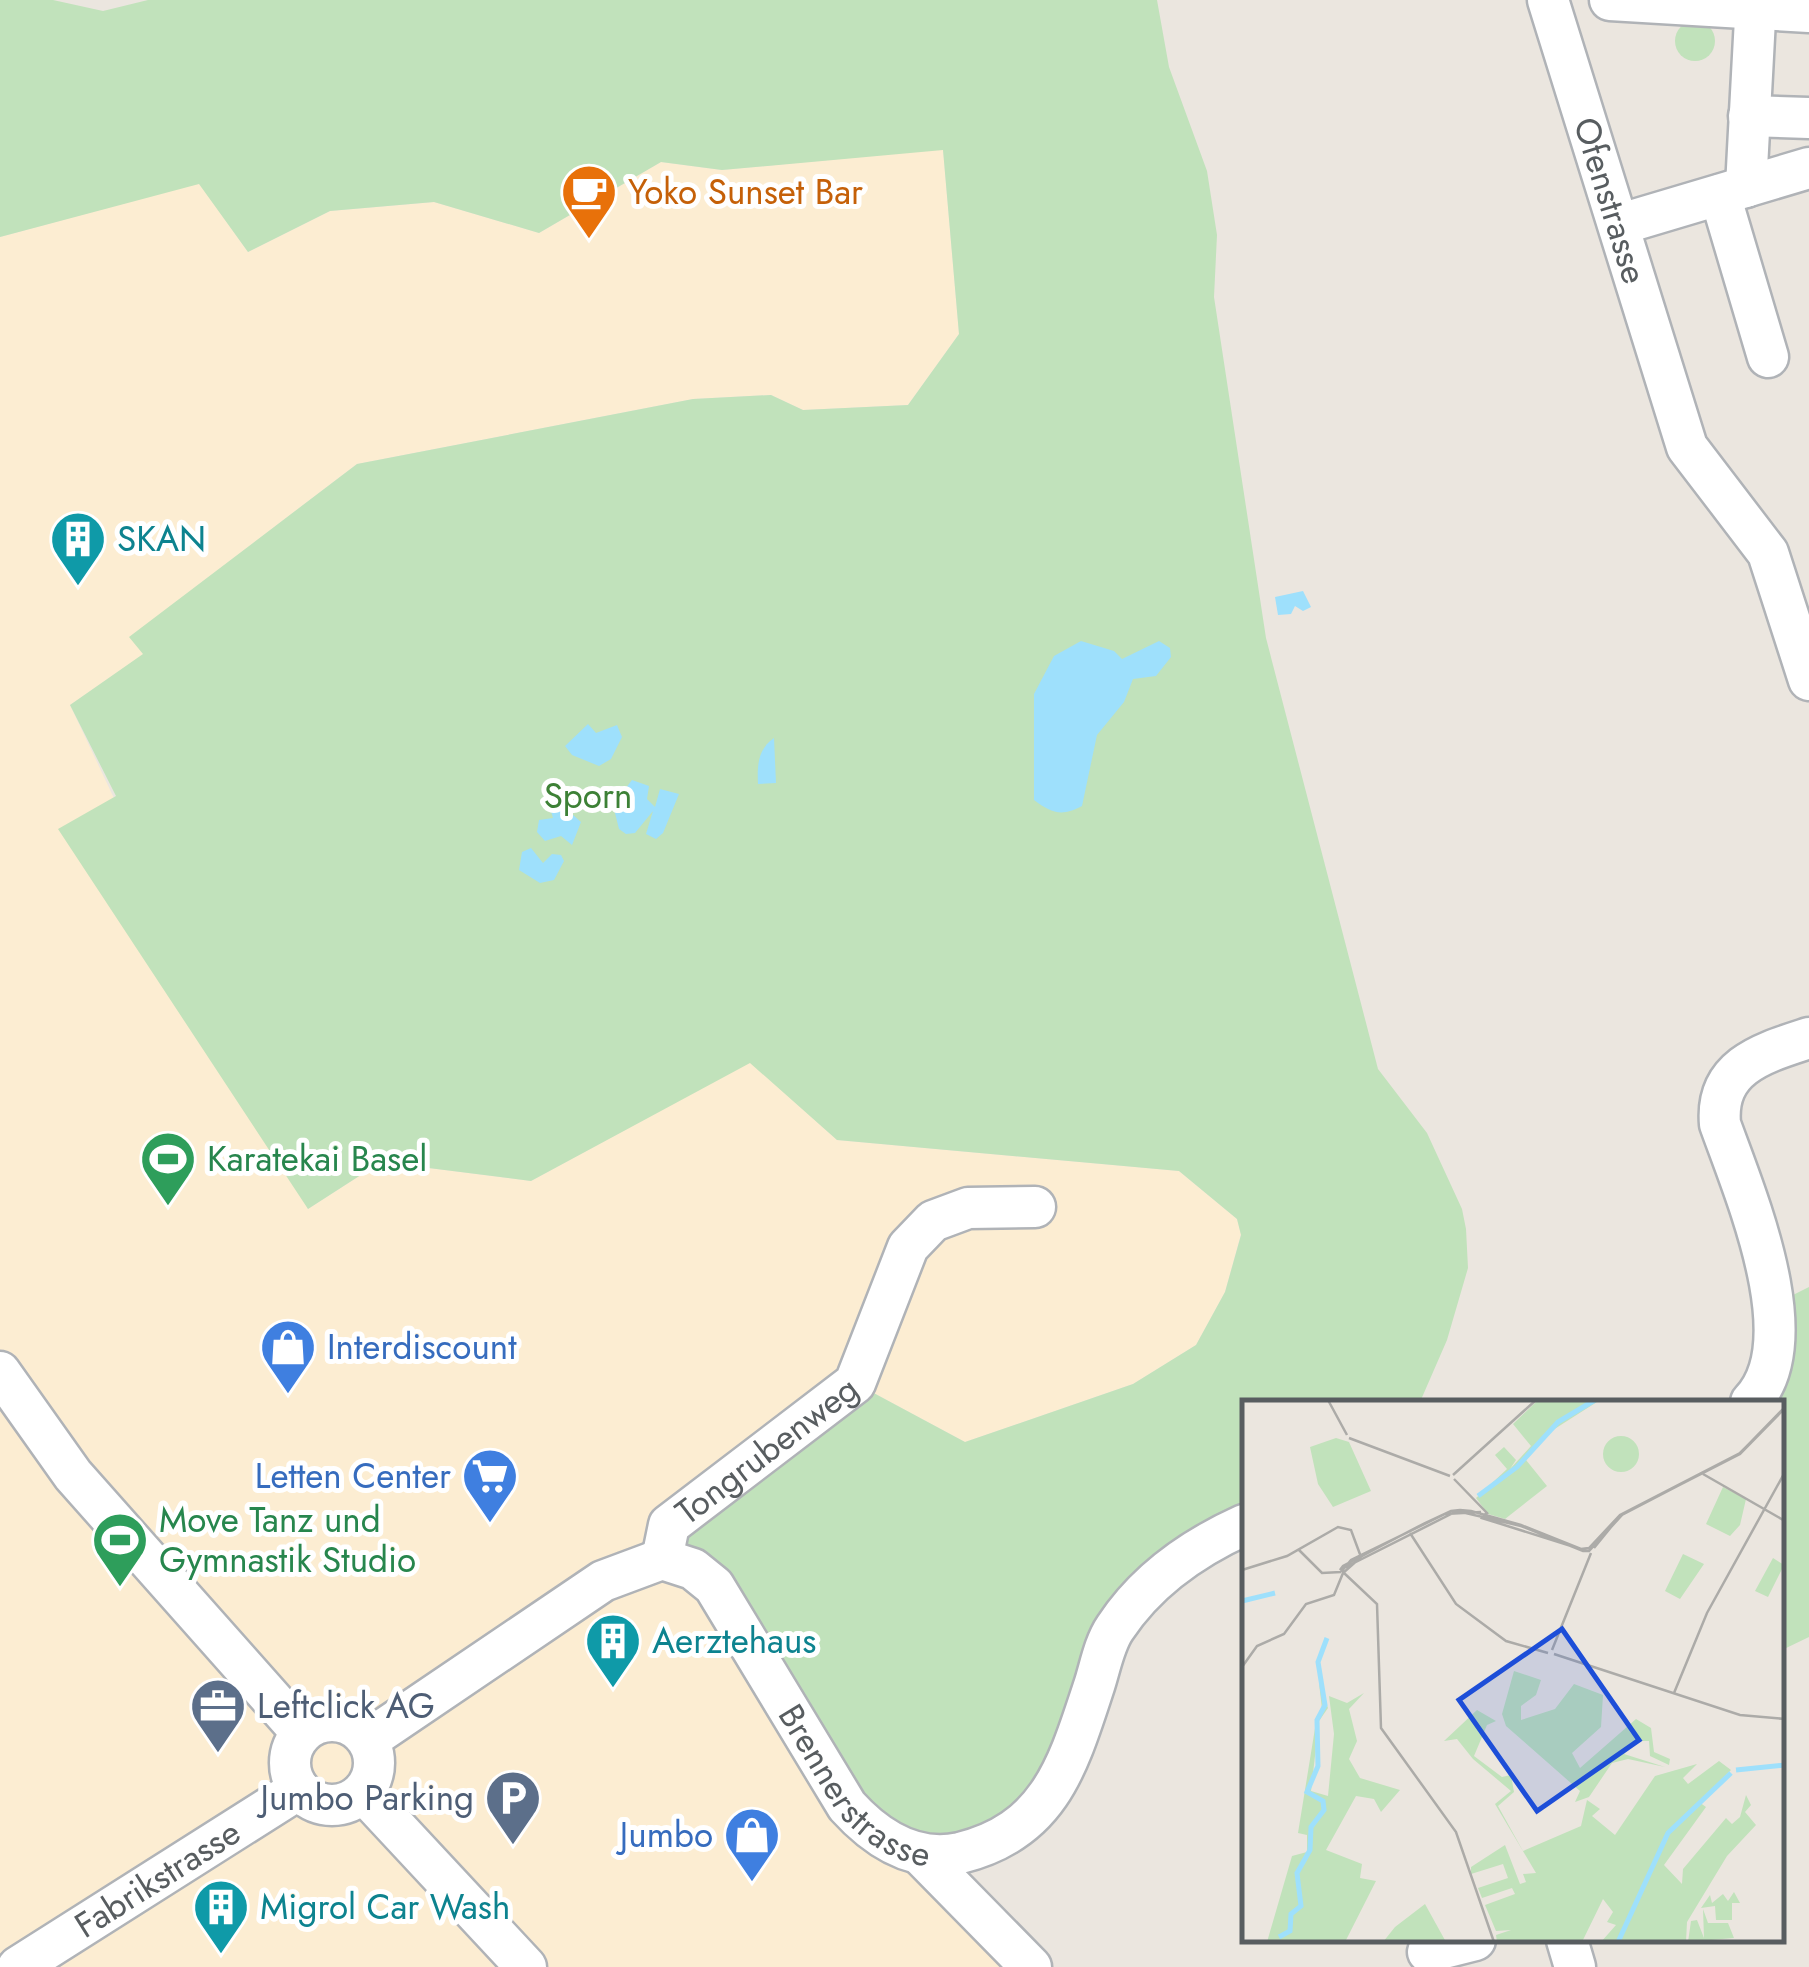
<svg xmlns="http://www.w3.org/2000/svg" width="1809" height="1967" font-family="Jost,sans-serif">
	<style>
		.commercial { fill: #fcedd2 }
		.green { fill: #c1e2bb }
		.water { fill: #9ee0fc }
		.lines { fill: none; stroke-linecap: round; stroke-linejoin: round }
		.minor-casing { stroke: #b0b3b7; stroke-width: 45 }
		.minor { stroke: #fff; stroke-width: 40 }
		.labels { text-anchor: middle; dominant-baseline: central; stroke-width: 10; stroke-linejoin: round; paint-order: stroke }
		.food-label { font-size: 35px; fill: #c56008; stroke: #fff; text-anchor: start }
		.street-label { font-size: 35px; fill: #585d60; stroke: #fff }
		.culture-label { font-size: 35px; fill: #0d838f; stroke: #fff; text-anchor: start }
		.park-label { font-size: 35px; fill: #3d8136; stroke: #fff }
		.leisure-label { font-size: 35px; fill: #27864d; stroke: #fff; text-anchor: start }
		.shop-label { font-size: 35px; fill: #366cbe; stroke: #fff; text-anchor: end }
		.service-label { font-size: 35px; fill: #4e5e75; stroke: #fff; text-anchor: start }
		.inset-river { fill: none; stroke: #9ee0fc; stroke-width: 5 }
		.inset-road { fill: none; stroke: #acaba8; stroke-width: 2.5 }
		.view { fill: #1d4ed8; fill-opacity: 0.15; stroke: #1d4ed8; stroke-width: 5 }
		.inset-edge { fill: none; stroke: #585d60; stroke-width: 5 }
	</style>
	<rect width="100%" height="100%" fill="#ebe6df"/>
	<!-- commercial -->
	<path class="commercial" d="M943,149L959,334L908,405L803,410L771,395L693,399L357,464L130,637L144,654L70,705L308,1209L381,1162L531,1181L750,1062L837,1140L1179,1171L1237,1219L1241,1234L1225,1292L1196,1345L1133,1384L965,1442L855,1383L669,1525L1031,1967H0V237L199,183L248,252L330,211L434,202L539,233L661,162L722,170Z"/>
	<!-- green -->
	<g class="green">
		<path d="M0,0H53L103,11L148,0H1157L1169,67L1207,171L1217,235L1214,297L1266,638L1378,1069L1427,1133L1462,1209L1466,1229L1468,1268L1447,1340L1420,1402H1244V1525L1170,1567L1076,1740L987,1846L874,1835L714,1586L662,1559L855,1383L965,1442L1133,1384L1196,1345L1225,1292L1241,1235L1237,1219L1179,1171L837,1140L750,1063L531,1181L381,1162L308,1209L58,829L116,796L70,705L143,654L129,637L357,464L693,399L771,395L803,410L908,405L959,334L943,150L722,170L661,162L539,233L434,202L330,211L248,252L199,184L0,237Z"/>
		<circle cx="1695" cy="41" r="20"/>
		<path d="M1809,1287V1637L1782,1650V1402H1751L1781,1301Z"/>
	</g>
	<!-- water -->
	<g class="water">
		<path d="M1303,591L1311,607L1303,611L1295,606L1291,614L1278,615L1275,597Z"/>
		<path d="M1081,641L1114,651L1122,659L1159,641L1170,648L1171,657L1156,676L1133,679L1124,702L1097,735L1082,806C1062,817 1051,813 1034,800V694L1054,656Z"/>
		<path d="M588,724L596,733L617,725L622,737L611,759L599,766L572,755L565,746Z"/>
		<path d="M774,738L776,783L758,784C757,765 758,749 774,738Z"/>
		<path d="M632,780L649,786L647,799L655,807L660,789L679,794L663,833L656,839L646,834L653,811L635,833L626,834L619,829L613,805Z"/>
		<path d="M563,787L569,794L572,814L581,822L572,845L561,836L545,841L537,832L539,820L553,818L549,805Z"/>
		<path d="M531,848L543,863L552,854L561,855L564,861L554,880L540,883L519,870L522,852Z"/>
	</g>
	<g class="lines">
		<!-- minor casing -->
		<g class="minor-casing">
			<g id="minor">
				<path id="s1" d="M1548,0L1687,447L1768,553L1809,680"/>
				<path d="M1610,0L1809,12"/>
				<path d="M1749,116L1809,118"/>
				<path d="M1746,187L1756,0"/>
				<path d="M1720,195L1768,357"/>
				<path d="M1621,224L1809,168"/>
				<path d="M0,1372L73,1475L302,1733"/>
				<path d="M1751,1402C1809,1342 1745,1194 1720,1124C1715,1066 1763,1053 1809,1038"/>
				<path id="s2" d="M662,1559L669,1525L855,1383L908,1247L933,1221L968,1208L1035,1207"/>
				<circle cx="332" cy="1763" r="42"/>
				<path id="s3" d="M368,1740L603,1581L662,1559L693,1569L714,1586L847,1806C876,1838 914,1863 960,1853C1050,1831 1068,1765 1094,1686C1100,1668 1104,1644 1115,1628C1146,1581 1193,1548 1244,1525"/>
				<path d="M363,1792L526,1967"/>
				<path d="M920,1854L1031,1967"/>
				<path d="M1567,1940L1575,1967"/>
				<path d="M1428,1952L1475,1940"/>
				<path id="s4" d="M18,1967L299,1789"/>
			</g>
		</g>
		<!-- minor -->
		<use href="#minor" class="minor"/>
	</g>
	<!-- icons -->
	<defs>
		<g id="cafe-pin" transform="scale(2.875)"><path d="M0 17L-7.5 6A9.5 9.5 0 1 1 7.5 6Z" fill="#e8710a" stroke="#fff"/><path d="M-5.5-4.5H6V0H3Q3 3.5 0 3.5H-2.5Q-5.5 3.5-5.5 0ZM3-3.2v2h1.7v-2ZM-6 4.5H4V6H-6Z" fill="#fff"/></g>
		<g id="building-pin" transform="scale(2.875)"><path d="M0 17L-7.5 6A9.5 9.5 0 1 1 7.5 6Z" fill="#0f9aa8" stroke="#fff"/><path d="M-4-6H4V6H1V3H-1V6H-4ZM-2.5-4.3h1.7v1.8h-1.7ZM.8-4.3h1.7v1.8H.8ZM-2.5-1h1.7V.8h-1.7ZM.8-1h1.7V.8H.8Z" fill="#fff"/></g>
		<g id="stadium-pin" transform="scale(2.875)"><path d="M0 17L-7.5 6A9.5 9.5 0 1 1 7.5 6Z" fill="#2e9e5b" stroke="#fff"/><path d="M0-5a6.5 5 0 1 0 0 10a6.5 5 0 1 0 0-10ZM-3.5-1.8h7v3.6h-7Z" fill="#fff"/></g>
		<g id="shop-pin" transform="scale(2.875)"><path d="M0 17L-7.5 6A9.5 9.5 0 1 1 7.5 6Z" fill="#3f7fe0" stroke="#fff"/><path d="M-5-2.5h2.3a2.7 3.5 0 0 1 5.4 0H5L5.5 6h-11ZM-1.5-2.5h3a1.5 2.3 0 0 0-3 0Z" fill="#fff"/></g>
		<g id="supermarket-pin" transform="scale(2.875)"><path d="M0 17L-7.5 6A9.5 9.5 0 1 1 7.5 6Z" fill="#3f7fe0" stroke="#fff"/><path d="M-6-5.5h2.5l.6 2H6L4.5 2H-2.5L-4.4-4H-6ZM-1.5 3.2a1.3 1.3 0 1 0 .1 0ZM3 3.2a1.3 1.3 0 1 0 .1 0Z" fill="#fff"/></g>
		<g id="office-pin" transform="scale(2.875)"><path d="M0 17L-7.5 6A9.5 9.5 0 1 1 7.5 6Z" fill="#5c6f8a" stroke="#fff"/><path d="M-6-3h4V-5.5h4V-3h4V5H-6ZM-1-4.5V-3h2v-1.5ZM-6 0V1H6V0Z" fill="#fff"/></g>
		<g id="parking-pin" transform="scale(2.875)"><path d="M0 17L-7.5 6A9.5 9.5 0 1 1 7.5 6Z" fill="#5c6f8a" stroke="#fff"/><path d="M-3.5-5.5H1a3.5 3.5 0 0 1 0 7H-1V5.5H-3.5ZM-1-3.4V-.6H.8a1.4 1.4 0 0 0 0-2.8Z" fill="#fff"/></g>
	</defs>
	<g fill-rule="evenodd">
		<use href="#cafe-pin" x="589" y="192"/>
		<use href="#building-pin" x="78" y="539"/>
		<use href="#stadium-pin" x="168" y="1159"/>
		<use href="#shop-pin" x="288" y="1347"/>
		<use href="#supermarket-pin" x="490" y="1476"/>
		<use href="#stadium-pin" x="120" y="1540"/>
		<use href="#building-pin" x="613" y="1641"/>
		<use href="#office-pin" x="218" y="1706"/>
		<use href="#parking-pin" x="513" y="1798"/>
		<use href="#shop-pin" x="752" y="1835"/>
		<use href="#building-pin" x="221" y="1907"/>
	</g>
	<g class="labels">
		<!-- food labels -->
		<g class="food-label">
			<text x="628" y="192">Yoko Sunset Bar</text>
		</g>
		<!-- street labels -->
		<g class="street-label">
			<text stroke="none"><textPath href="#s1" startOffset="210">Ofenstrasse</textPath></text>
			<text stroke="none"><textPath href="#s2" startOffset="158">Tongrubenweg</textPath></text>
			<text stroke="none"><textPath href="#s3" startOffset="655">Brennerstrasse</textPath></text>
			<text stroke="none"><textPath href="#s4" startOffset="165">Fabrikstrasse</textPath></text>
		</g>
		<!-- culture labels -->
		<g class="culture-label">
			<text x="117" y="539">SKAN</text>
			<text x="652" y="1641">Aerztehaus</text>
			<text x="260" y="1907">Migrol Car Wash</text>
		</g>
		<!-- park labels -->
		<g class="park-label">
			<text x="588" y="796">Sporn</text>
		</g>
		<!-- leisure labels -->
		<g class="leisure-label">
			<text x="207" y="1159">Karatekai Basel</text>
			<text x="159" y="1520">Move Tanz und<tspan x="159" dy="40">Gymnastik Studio</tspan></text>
		</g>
		<!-- shop labels -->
		<g class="shop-label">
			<text x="327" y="1347" text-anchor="start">Interdiscount</text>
			<text x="451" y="1476">Letten Center</text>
			<text x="713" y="1835">Jumbo</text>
		</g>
		<!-- service labels -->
		<g class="service-label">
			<text x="257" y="1706">Leftclick AG</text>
			<text x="474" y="1798" text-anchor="end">Jumbo Parking</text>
		</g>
	</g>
	<!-- overview -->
	<g transform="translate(1242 1400)">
		<rect width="542" height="542" fill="#ebe6df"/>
		<path d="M296,0H358L311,30L284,60L305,86L263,119L246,114L234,98L265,69L253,55L262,47L274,60L268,69L289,46L271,24ZM361 54a18 18 0 1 1 36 0a18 18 0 1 1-36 0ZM94,38L107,42L129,91L91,107L76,84L68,47ZM481,87L504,99L498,125L488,136L464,124ZM441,154L462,164L438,199L423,191ZM531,158L542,165L526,197L513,191ZM272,271L299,280L294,295L279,306V320L313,309L332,284L361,295L359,327L330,353L338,368L394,319L409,328L412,352L428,359L427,365L408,356L407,341H397L382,354L423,367L386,359L370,363L347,397L333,402L338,391L264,326L260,314ZM77,283L86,308L77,321L69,391L86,396L92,334L87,296L105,303L122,293L107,309L115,341L107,359L118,378L158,390L139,412L132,399L114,396L84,450L120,464L118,478L134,481L103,542H25L50,456L65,452V435L56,433L75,316L80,309ZM235,310L254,321L245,325L232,356L260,377L269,375L272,392L256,406L281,451L339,426L345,400L358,409L350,416L373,435L413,376L455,364L441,378L446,384L477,361L489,370L457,402L464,407L422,465L440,484L441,469L484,418L490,424L498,417L504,395L509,405L503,412L514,425L485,456L445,522L444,542H359L374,525L365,522L371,512L361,499L340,542H255L254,535L269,530L254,531L243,505L273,494L270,488L240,498L236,488L266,478L261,464L229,474V467L263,445L278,484L284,482L281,474L294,473L253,404L269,391L231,359L215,339L202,341ZM492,492L498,503H490V520H474L473,506L459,508L468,495L470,503L481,494L486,501ZM183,504L204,542H141L153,527ZM461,509L466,523H486L492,538L446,542L449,521L455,520L462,538Z" fill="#c1e2bb"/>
		<path class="inset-river" d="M236,96L275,67L316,22L353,0M0,201L33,193M494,370L543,365M37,537L48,531L49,514L59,506L55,473L68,450L69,427L82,410L81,401L65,392L76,366L75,320L83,305L76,262L85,238M376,542L426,433L489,373"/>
		<path class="inset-road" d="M86,0L105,35M543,7L498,53L378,115L347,148L339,149L279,125L229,111L218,110L209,111L183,123L101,166L98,170L215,111L279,126L341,151H347L381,114L498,54L543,8M107,38L208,76M461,74L543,121M211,75L294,0M212,79L246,114M245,112L240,118L345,151M168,133L214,204L264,241L306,253M352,148L378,116L497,54L543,8M57,150L80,173L99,172M0,170L45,156L96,127L109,130L119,157M99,172L109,160L203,114L239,112M102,173L135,204L139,328L214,432L252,542M310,250L349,153M312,254L498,315L543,319M0,267L15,246L42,234L64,204L92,195L101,173L119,157M432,293L465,213L543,72"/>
		<path class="view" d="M320,229L397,340L295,411L217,300Z"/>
		<rect width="542" height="542" class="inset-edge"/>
	</g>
</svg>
